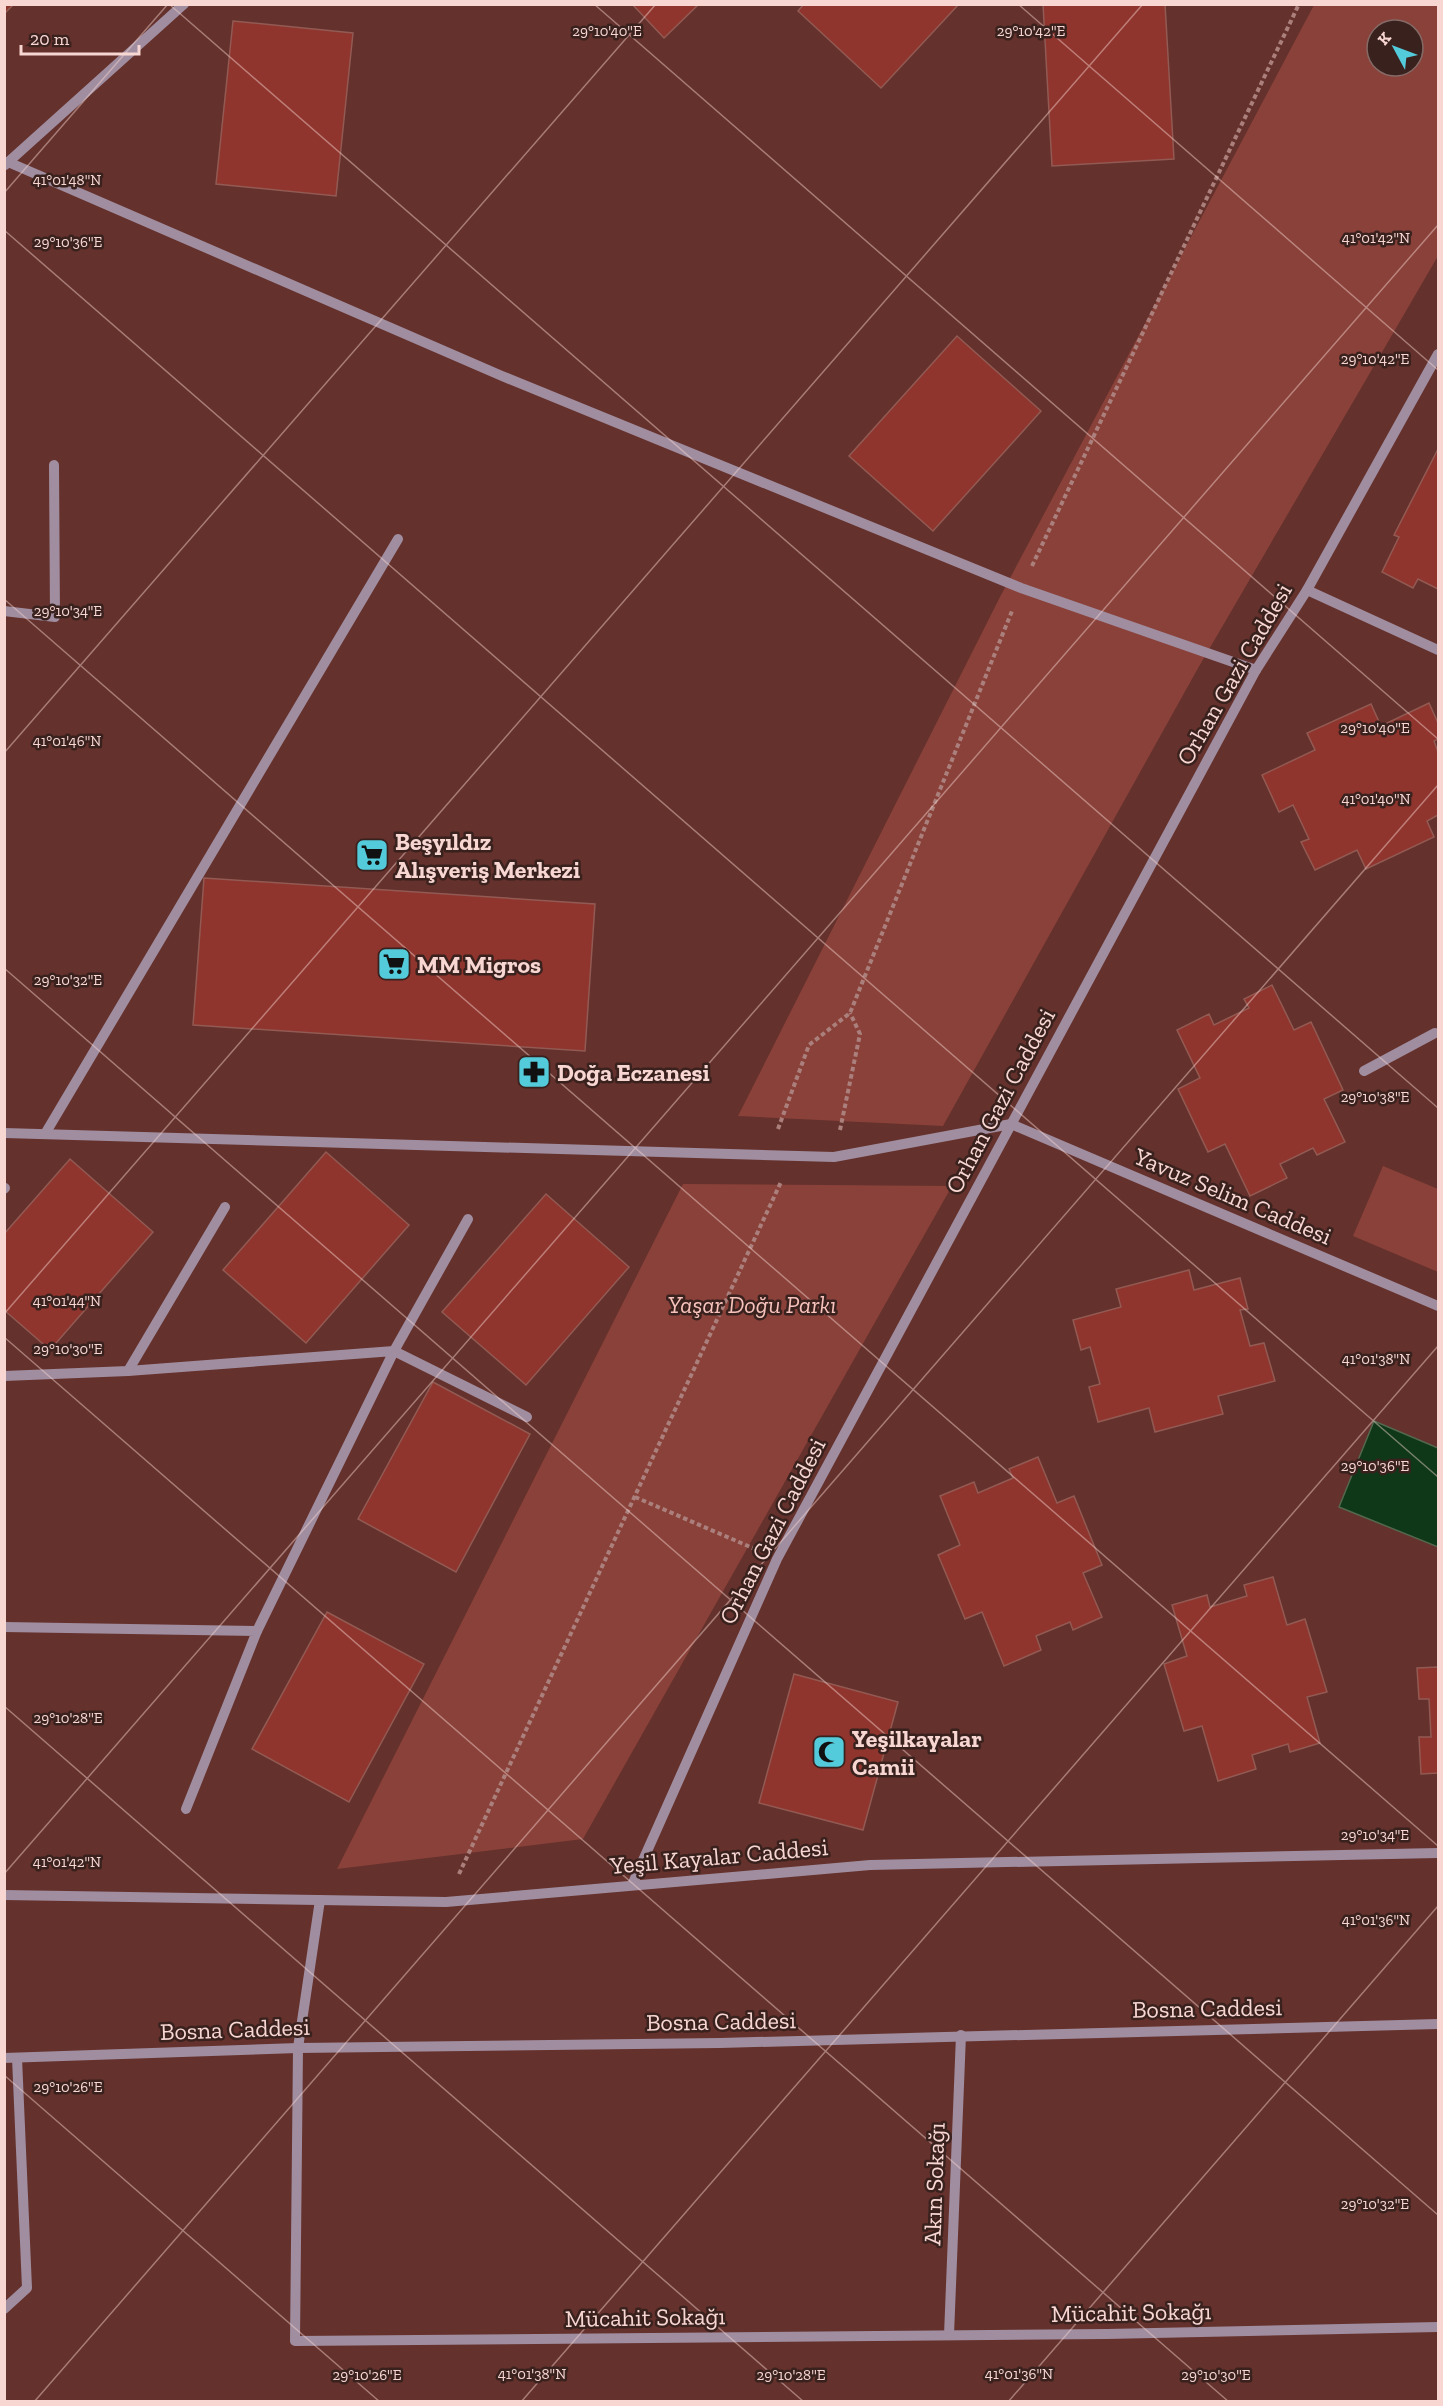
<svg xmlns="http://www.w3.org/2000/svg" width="1443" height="2406" font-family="'Zilla Slab',serif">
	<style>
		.green { fill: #89413a; fill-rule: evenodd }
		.water { fill: #0e3817; stroke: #54684f; stroke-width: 1.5 }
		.building { fill: #8f352e; stroke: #925a53; stroke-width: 1.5 }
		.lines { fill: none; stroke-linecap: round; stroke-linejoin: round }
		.path { stroke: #ab807c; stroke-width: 4; stroke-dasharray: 4.5 3; stroke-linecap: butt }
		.minor { stroke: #a08d9f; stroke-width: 10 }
		.ticks { fill: none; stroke: #f8d7d3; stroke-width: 1.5; stroke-opacity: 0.45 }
		.labels { text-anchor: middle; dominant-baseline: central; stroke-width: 5; stroke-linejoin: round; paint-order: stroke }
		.street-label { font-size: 24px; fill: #f8d7d3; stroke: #39211e }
		.poi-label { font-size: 24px; font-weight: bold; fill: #f8d7d3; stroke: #39211e; text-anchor: start }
		.park-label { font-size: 24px; font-style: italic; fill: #f7c2bb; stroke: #39211e }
		.ticks-label { font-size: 15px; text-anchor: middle; fill: #f8d7d3; stroke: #39211e; stroke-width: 5; stroke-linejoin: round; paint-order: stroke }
	</style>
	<rect width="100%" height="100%" fill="#64312c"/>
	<!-- green -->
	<g class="green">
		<path d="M1314,5H1438V256L1197,670L943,1126L738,1116L1000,597ZM1377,30H1413V66H1377Z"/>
		<path d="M1383,1166L1438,1189V1272L1353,1236Z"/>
		<path d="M683,1184L952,1186L583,1839L337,1869Z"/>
	</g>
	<!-- water -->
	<path class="water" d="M1374,1421L1438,1448V1547L1339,1507Z"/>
	<!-- building -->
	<g class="building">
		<path d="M4,4H14L4,14Z"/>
		<path d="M632,4H699L664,38Z"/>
		<path d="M804,4H959L881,88L798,11Z"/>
		<path d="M1043,4H1165L1174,159L1052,166Z"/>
		<path d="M233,21L353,33L336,196L216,184Z"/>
		<path d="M957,336L1041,411L933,531L849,456Z"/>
		<path d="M1438,449V589L1418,579L1413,588L1382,572L1399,537L1394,535Z"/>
		<path d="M1429,703L1438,723V739L1434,741L1438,752V815L1427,821L1434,837L1366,869L1357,850L1315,870L1301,842L1309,839L1293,805L1279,812L1262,775L1315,750L1307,733L1371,704L1381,726Z"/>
		<path d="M204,878L595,904L585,1051L193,1025Z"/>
		<path d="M1272,985L1294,1030L1311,1022L1343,1090L1324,1099L1345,1142L1317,1155L1313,1148L1280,1164L1287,1178L1250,1196L1225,1144L1208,1152L1178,1089L1200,1078L1177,1030L1209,1014L1214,1025L1249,1008L1244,999Z"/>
		<path d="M326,1152L409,1225L306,1343L223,1270Z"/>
		<path d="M70,1159L153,1232L50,1350L4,1310V1234Z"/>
		<path d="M546,1194L629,1267L526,1385L442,1312Z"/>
		<path d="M1189,1270L1194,1290L1240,1278L1248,1309L1240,1310L1250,1346L1264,1343L1275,1381L1218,1396L1223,1414L1155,1432L1149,1408L1098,1422L1089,1387L1100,1384L1090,1347L1081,1350L1073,1320L1121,1307L1116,1289Z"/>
		<path d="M433,1382L530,1434L456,1572L358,1519Z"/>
		<path d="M1038,1457L1057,1503L1074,1496L1102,1565L1083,1573L1102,1617L1073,1630L1070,1622L1036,1636L1041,1650L1004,1666L982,1612L965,1619L938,1555L960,1545L940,1496L974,1482L978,1493L1013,1478L1009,1469Z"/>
		<path d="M1273,1577L1287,1625L1305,1619L1327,1692L1307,1697L1320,1743L1290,1752L1288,1744L1252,1755L1256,1769L1218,1781L1202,1726L1184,1731L1164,1664L1187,1656L1172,1605L1207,1595L1210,1607L1247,1596L1244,1585Z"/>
		<path d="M327,1612L424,1664L349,1802L252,1749Z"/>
		<path d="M1438,1667V1773L1421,1774L1419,1737H1431L1429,1699H1419L1417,1668Z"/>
		<path d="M794,1674L898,1702L863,1830L759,1803Z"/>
	</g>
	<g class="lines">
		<!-- path -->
		<g class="path">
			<path d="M1032,566L1299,4"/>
			<path d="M778,1129L809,1045L850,1013L1012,611"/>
			<path d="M840,1130L860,1034L850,1013"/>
			<path d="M635,1497L755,1549"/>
			<path d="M459,1874L781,1182"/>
		</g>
		<!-- minor -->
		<g class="minor">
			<path d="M8,162L502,376L1021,588L1256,670"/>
			<path d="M5,165L184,4"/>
			<path d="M1307,590L1438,650"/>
			<path d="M4,611L55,617L54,465"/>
			<path d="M1364,1071L1435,1033"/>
			<path d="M4,1133L834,1157L1011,1124L1438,1306"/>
			<path d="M45,1134L398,539"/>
			<path d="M4,1189L5,1188"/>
			<path d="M468,1219L394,1351L527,1417"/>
			<path d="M128,1371L225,1207"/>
			<path d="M4,1376L128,1371L394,1351L257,1631"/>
			<path d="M4,1627L257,1631L186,1809"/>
			<path d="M632,1885L777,1559L1256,670L1307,590L1438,354"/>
			<path d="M4,1895L446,1902L870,1865L1438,1853"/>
			<path d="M320,1900L298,2048L295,2341L1107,2334L1438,2327"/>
			<path d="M4,2058L298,2048L720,2043L1438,2024"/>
			<path d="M4,2309L27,2288L17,2058"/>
			<path d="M949,2335L961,2035"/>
		</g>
	</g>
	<!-- ticks -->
	<path class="ticks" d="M169,4L1438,1108M594,4L1438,739M1018,4L1438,370M4,193L168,4M4,230L1438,1477M4,599L1438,1846M4,753L656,4M4,968L1438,2215M4,1314L1143,4M4,1337L1229,2402M4,1706L804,2402M4,1874L1438,225M4,2075L380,2402M34,2402L1438,785M521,2402L1438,1346M1008,2402L1438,1906"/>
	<!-- icons -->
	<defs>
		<g id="supermarket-square" transform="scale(1.725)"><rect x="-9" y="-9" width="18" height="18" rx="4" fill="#53cbdb" stroke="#39211e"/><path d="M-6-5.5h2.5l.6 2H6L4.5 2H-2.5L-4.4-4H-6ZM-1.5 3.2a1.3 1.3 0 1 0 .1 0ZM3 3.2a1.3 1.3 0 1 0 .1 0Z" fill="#111"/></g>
		<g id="pharmacy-square" transform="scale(1.725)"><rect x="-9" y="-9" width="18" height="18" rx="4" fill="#53cbdb" stroke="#39211e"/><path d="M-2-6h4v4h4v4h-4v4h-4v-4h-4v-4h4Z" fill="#111"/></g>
		<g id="mosque-square" transform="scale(1.725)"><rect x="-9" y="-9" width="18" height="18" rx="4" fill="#53cbdb" stroke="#39211e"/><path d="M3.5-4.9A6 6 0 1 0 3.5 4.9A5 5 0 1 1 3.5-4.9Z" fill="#111"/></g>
	</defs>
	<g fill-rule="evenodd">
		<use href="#supermarket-square" x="372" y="855"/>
		<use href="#supermarket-square" x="394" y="964"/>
		<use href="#pharmacy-square" x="534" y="1072"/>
		<use href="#mosque-square" x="829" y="1752"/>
	</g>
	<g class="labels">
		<!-- street labels -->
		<g class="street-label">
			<text transform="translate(1234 674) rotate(-60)">Orhan Gazi Caddesi</text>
			<text transform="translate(1000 1101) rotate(-62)">Orhan Gazi Caddesi</text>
			<text transform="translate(1233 1196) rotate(23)">Yavuz Selim Caddesi</text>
			<text transform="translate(772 1531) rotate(-63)">Orhan Gazi Caddesi</text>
			<text transform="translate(719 1856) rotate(-5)">Yeşil Kayalar Caddesi</text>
			<text transform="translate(1207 2008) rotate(-1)">Bosna Caddesi</text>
			<text transform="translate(721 2021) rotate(-1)">Bosna Caddesi</text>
			<text transform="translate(235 2029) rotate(-2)">Bosna Caddesi</text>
			<text transform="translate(934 2184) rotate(-88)">Akın Sokağı</text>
			<text transform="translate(1131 2312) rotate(-1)">Mücahit Sokağı</text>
			<text transform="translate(645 2317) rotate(-1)">Mücahit Sokağı</text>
		</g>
		<!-- poi labels -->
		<g class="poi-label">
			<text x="395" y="841">Beşyıldız<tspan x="395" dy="28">Alışveriş Merkezi</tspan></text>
			<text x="417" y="964">MM Migros</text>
			<text x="557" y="1072">Doğa Eczanesi</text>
			<text x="852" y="1738">Yeşilkayalar<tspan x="852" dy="28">Camii</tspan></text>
		</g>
		<!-- park labels -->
		<g class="park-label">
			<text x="752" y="1304">Yaşar Doğu Parkı</text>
		</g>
	</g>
	<g class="ticks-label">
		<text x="607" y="36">29°10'40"E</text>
		<text x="1031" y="36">29°10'42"E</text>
		<text x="67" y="185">41°01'48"N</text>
		<text x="1376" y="243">41°01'42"N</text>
		<text x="68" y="247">29°10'36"E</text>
		<text x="1375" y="364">29°10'42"E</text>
		<text x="68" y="616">29°10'34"E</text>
		<text x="1375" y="733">29°10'40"E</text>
		<text x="67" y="746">41°01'46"N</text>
		<text x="1376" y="804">41°01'40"N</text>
		<text x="68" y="985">29°10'32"E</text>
		<text x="1375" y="1102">29°10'38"E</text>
		<text x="67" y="1306">41°01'44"N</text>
		<text x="68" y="1354">29°10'30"E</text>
		<text x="1376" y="1364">41°01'38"N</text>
		<text x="1375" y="1471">29°10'36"E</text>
		<text x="68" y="1723">29°10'28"E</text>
		<text x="1375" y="1840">29°10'34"E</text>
		<text x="67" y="1867">41°01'42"N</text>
		<text x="1376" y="1925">41°01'36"N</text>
		<text x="68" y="2092">29°10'26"E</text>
		<text x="1375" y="2209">29°10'32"E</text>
		<text x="532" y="2379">41°01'38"N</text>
		<text x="1019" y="2379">41°01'36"N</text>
		<text x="367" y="2380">29°10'26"E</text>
		<text x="791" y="2380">29°10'28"E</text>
		<text x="1216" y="2380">29°10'30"E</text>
	</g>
	<!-- border -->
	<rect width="1443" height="2406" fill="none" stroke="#f8d7d3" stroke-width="12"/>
	<!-- north arrow -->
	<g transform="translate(1395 48) rotate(311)"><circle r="28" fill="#39211e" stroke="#856a66" stroke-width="1.5"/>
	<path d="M0-4.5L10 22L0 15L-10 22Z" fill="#53cbdb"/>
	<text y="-9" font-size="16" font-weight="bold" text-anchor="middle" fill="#f8d7d3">K</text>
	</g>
	<!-- scale -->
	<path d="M21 45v9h118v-9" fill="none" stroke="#f8d7d3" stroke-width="3"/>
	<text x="30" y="45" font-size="18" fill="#f8d7d3" stroke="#39211e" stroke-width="4.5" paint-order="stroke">20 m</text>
</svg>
